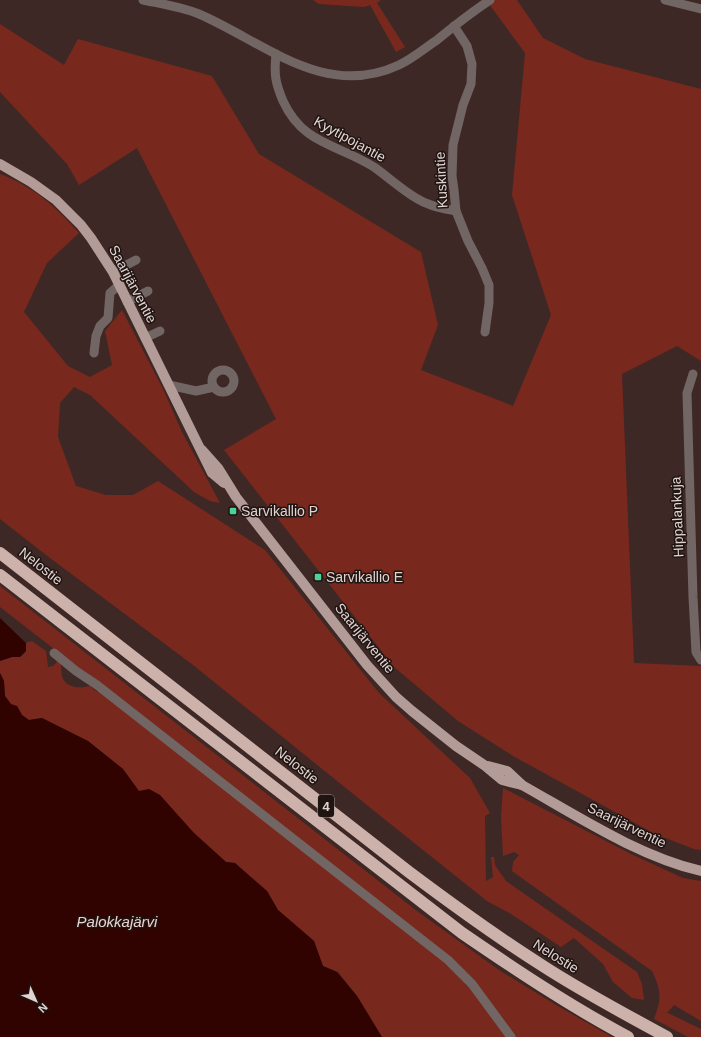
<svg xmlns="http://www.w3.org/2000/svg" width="701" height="1037" font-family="Arial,sans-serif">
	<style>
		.green { fill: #79281d }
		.water { fill: #300200 }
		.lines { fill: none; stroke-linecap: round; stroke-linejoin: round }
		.minor { stroke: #716664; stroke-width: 9 }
		.major { stroke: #b39c98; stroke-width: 10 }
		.highway { stroke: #cdb2ac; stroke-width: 12 }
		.poi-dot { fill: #4dd39a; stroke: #1e1412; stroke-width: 1.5 }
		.labels { text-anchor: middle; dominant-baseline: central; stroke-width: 3; stroke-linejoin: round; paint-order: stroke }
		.shield { fill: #1e1412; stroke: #a79a97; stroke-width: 1 }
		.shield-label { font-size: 13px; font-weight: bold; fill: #e2d3d0 }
		.street-label { font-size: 14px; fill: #e2d3d0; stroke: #1e1412 }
		.poi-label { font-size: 14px; fill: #e2d3d0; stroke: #1e1412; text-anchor: start }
		.water-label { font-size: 15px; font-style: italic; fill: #edd2cd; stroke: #1e1412 }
	</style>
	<rect width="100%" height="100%" fill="#3e2825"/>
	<!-- green -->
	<g class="green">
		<path d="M313,0H381L377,3L405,47L396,52L370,5L364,7L319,4Z"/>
		<path d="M486,0H517L543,38L585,59L701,89V361L677,346L622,374L634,663L701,666V850L694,849L655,834L513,756L458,721L394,667L224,450L276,419L137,148L79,185L67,164L0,92V24L64,65L78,39L212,76L259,154L421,252L438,325L421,370L513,406L551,315L512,195L525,53Z"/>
		<path d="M0,174C33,186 56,207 79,233L47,263L24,312L68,366L90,377L112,365L105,331L122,310L163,389L182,432L220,503L210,501L194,492L90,395L74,387L60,403L58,437L76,486L106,495H133L158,481L265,550L379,693L470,778L490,813L485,816L486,881L493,877L491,857H494L495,865L506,881L637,972L642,984L644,1000L632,998L613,982L603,964L574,938L561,947L511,914L487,901L393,826L193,665L46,555L0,519Z"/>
		<path d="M0,586L417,911L499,970L556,1005L612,1037H514L473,983L99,684L0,607Z"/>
		<path d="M32,641L46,651L48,667L53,666L59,660C63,666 60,673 63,679C69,689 81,688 90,686L97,692L99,690L449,965L461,977L508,1037H382L357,996L338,972L323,966L314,941L278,910L267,891L235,863L226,862L194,833L139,792L123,769L88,741L42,718L29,720L22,715L17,706L11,705L5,696L4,681L0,673V661L12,657H20L26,651V643Z"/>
		<path d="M503,788L631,854L683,878L701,881V1021L674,1005L668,1012H666L701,1029V1037H688L654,1019C662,998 661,990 652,971L512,871L513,862L519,855L514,852L503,856L501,816Z"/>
	</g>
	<!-- water -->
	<g class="water">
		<path d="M0,618L26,643V651L20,657H12L0,661Z"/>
		<path d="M0,673L4,681L5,696L11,704L17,706L22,715L29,720L42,718L88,741L123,769L139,791L149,789L160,795L194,833L226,862L235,863L267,891L278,910L314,941L323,966L337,972L357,996L382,1037H0Z"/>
	</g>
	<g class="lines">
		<!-- minor -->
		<g class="minor">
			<path d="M143,0C162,4 182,7 199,14C264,42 324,100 399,65C412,59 425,48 437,40C454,26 472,12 490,0"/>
			<path d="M665,0L701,9"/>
			<path d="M454,26L467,46L472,64L471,84L463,105L453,145L452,176L454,190L456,211L468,241L482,268L489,285V303L485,332"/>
			<path d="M276,54C274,74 275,82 283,101C303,145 338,144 374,167C388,177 401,189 416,198C428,206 442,208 456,211"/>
			<path d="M113,272L136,260"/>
			<path d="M127,302L148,291"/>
			<path d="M145,338L160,331"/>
			<path d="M94,353L96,336L100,326L108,318L110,293L119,285"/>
			<circle cx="223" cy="381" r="11"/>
			<path d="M693,374L687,393L693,597L696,652L701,660"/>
			<path d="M169,385L196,391L214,387"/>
			<path d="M54,653L76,671L97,685L448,960L472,984L511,1037"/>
		</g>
		<!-- major -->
		<g class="major">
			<path d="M0,164L31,182L56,200L81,225L91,238L113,272L212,473L224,483"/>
			<path d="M202,450L218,468L236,497L367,665L396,697L412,711L456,746L484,765L502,780L522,785"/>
			<path d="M488,766L507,771L522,785C579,817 638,856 701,871"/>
		</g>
		<!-- highway -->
		<g class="highway">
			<path d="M0,553L409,872C453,905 497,937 543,966C583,992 625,1014 667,1037"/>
			<path d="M0,575L462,933C516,970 570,1006 628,1037"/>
		</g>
	</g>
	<!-- markers -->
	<g class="poi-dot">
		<rect x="229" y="507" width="8" height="8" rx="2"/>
		<rect x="314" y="573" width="8" height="8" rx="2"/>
	</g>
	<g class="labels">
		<!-- shield labels -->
		<rect class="shield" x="318" y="795" width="16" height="22" rx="3"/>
		<g class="shield-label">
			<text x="326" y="806">4</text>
		</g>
		<!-- street labels -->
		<g class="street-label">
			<text transform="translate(350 139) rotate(29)">Kyytipojantie</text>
			<text transform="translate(441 180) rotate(-93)">Kuskintie</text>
			<text transform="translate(133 284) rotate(62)">Saarijärventie</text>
			<text transform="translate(677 517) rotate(-92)">Hippalankuja</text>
			<text transform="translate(41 566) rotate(38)">Nelostie</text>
			<text transform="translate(365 638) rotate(51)">Saarijärventie</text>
			<text transform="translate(297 765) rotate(38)">Nelostie</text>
			<text transform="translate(627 825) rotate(26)">Saarijärventie</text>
			<text transform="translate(556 956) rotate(32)">Nelostie</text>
		</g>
		<!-- poi labels -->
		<g class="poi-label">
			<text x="241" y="511">Sarvikallio P</text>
			<text x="326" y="577">Sarvikallio E</text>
		</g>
		<!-- water labels -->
		<g class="water-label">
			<text x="117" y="921">Palokkajärvi</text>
		</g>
	</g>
	<!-- north arrow -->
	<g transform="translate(36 1001) rotate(135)" stroke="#1e1412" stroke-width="3" paint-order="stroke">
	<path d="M0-3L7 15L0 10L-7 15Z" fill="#e2d3d0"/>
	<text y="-6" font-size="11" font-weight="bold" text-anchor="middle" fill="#e2d3d0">N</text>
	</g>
</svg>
